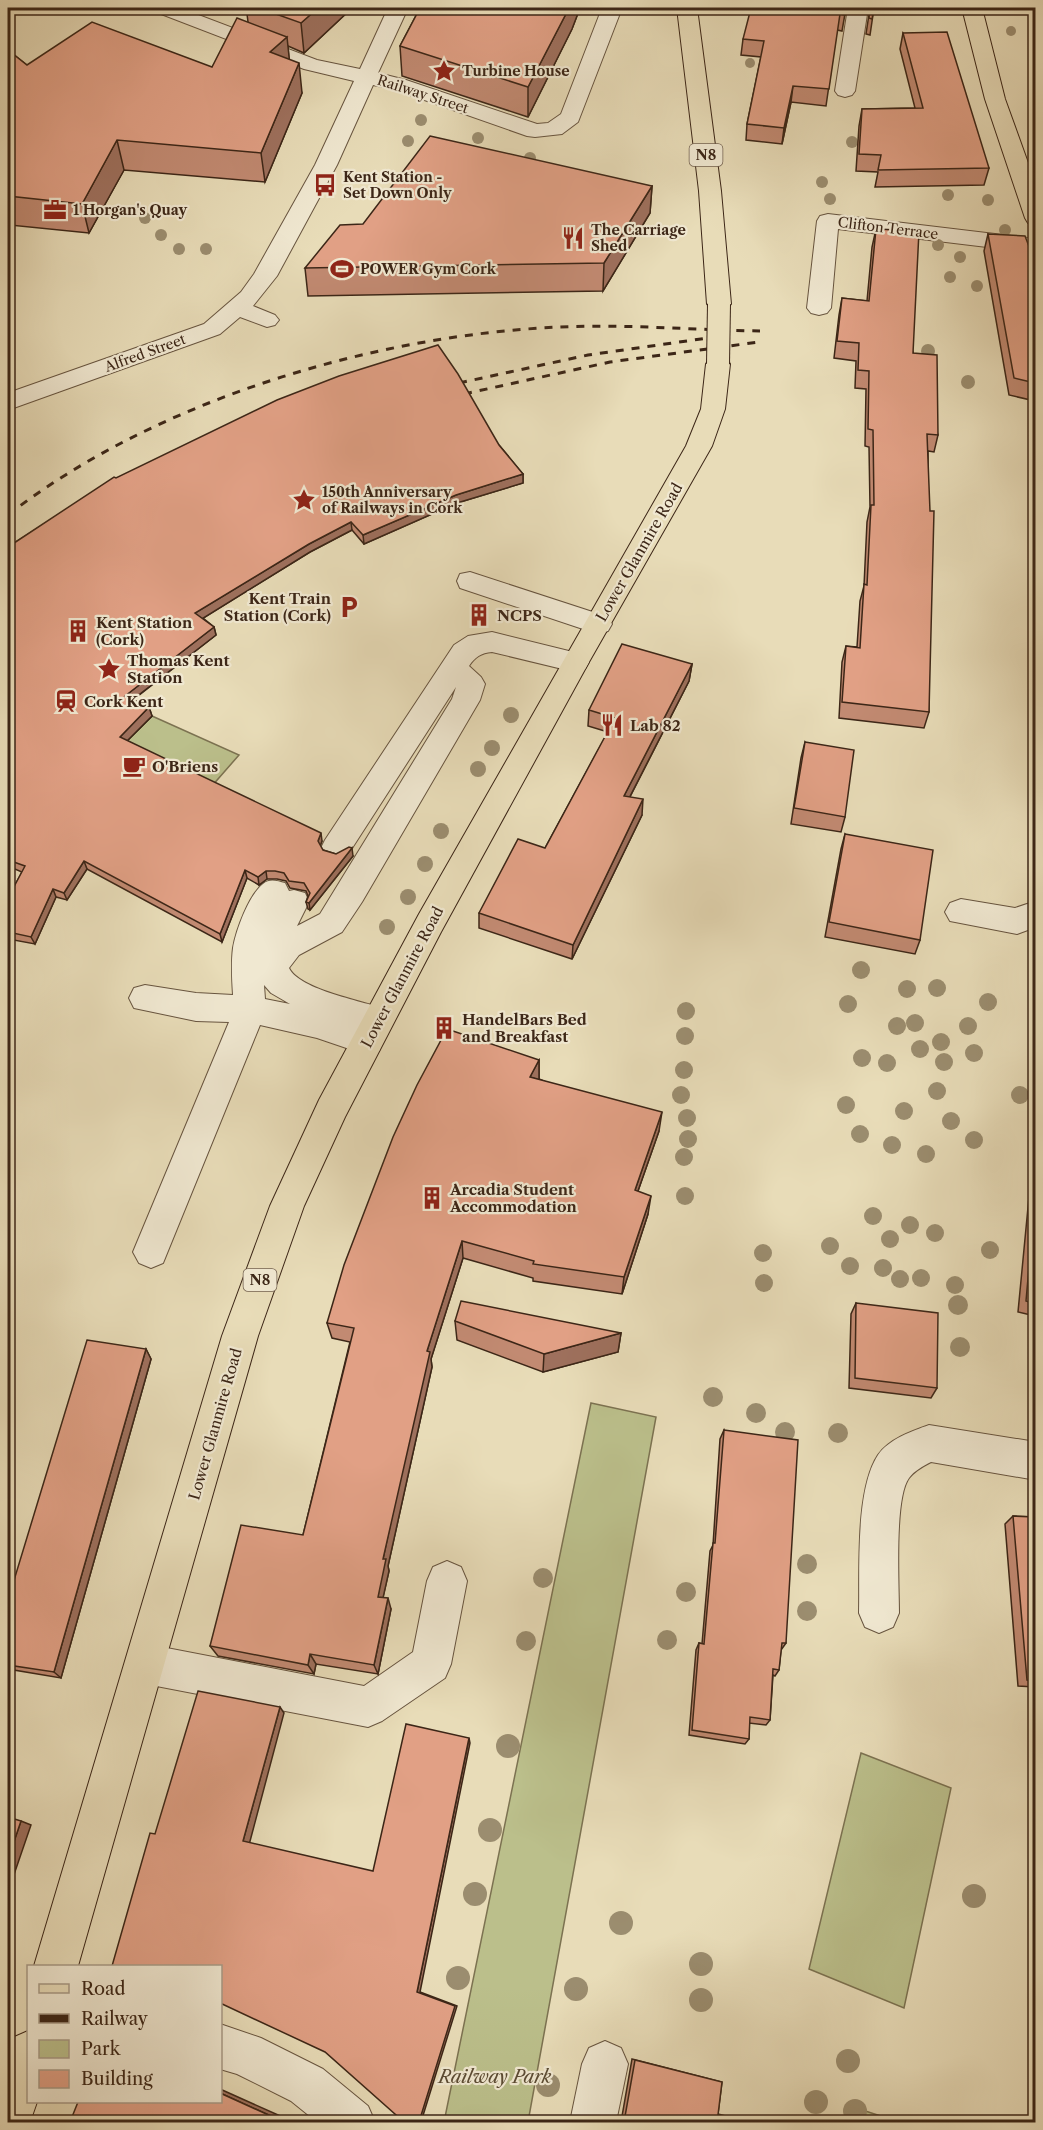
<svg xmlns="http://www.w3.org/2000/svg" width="1043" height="2130" font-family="'Libre Caslon Text',serif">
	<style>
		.green { fill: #bbbf8b; stroke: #7c7251; stroke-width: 1.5 }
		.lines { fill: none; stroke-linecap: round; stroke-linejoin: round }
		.minor-casing { stroke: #67543f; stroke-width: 2 }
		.major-casing { stroke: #3c2617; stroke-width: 2 }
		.highway-casing { stroke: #3c2617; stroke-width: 2 }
		.minor { fill: #f0e8d1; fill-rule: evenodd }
		.major { fill: #e8dcb8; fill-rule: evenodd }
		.highway { fill: #e8dcb8; fill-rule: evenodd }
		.rail { stroke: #3c2617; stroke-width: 3; stroke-dasharray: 8 8; stroke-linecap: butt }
		.highway-bridge-casing { stroke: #3c2617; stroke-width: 24; stroke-linecap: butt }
		.highway-bridge { stroke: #e8dcb8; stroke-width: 22 }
		.tree { fill: #9b8d6f }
		.wall { fill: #c28a72; stroke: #3c2617; stroke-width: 1.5 }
		.shaded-wall { fill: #9e705d; stroke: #3c2617; stroke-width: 1.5 }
		.building { fill: #e1a085; stroke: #3c2617; stroke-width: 1.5 }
		.labels { text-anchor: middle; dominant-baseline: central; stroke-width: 4.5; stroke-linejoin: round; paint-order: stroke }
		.far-poi-label { font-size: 14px; font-weight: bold; fill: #3c2617; stroke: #f0e8d1; text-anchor: start }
		.far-street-label { font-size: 14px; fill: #3c2617; stroke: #f0e8d1 }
		.shield { fill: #f0e8d1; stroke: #72604f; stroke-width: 1.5 }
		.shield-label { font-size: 14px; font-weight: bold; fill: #3c2617 }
		.street-label { font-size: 15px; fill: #3c2617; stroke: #f0e8d1 }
		.poi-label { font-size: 15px; font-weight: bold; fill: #3c2617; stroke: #f0e8d1; text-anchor: start }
		.near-park-label { font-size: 18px; font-style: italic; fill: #5c4c34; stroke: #f0e8d1 }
	</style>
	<rect width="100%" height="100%" fill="#e8dcb8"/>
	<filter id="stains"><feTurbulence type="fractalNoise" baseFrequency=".00333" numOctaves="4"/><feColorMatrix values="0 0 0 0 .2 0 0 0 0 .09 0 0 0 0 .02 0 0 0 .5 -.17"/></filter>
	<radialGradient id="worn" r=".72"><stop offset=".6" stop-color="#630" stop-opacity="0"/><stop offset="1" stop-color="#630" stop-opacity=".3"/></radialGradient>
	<!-- green -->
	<g class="green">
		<path d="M152,716L239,755L211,787L123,745Z"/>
		<path d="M591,1403L656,1417L528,2122H444Z"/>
		<path d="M861,1753L951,1788L904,2008L809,1969Z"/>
		<path d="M847,2105L899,2122H844Z"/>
	</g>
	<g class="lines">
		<!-- minor casing -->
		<g class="minor-casing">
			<g id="minor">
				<path d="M153,8H180L317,60L360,69L388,8H408L378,73L406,80L537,124L548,123L561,114L602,8H622L578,122L562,134L535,137L527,136L393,89L373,85L337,165L277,276L253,306L275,315L279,320L275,325L267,327L240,317L220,334L8,410V393L204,324L241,292L254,274L315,165L354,81L304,69L156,12Z"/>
				<path d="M848,8H868L855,91L852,95L845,97L838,95L835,91Z"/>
				<path d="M828,214L1036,239V253L838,229L831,308L827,313L819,315L811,313L807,308L817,221L820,216Z"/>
				<path d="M470,572L608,617L612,624L608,631L598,634L460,588L457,581L460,574Z"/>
				<path d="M492,632L585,655L589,662L585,669L575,672L492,652C481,653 475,657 469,666L481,677L485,684L480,700L362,902L342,932L299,955L289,968C299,990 366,1002 389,1010L394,1020L389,1030L380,1033L383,1041L379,1051L367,1055L317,1038L260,1025L163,1263L151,1268L139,1263L133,1252L229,1022L196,1021L134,1008L129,998L134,988L145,985L196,993L233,995C232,979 231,963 233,948C236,930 249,895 263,884C270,878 277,881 285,883L289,891L294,890L305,893L309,902L297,926L320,914L452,699L456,687L347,856L336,860L325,856L321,848L325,840L454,645L468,636ZM264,985L271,993L290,1004L265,999Z"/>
				<path d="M961,899L1015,908L1036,901V927L1017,934L950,921L945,912L950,903Z"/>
				<path d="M929,1425L1036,1442V1480L931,1462C923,1466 914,1471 909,1478C894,1498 899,1585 899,1613L893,1627L879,1633L865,1627L859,1613C860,1571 855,1490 878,1455C889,1439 912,1431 929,1425Z"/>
				<path d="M447,1561L461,1567L467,1581L451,1664L445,1678L382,1721L368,1727L146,1684L132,1678L126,1664L132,1650L146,1644L364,1686L413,1652L427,1581L433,1567Z"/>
				<path d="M220,2024L261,2038L323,2069L368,2106L375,2122H317L291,2101L237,2074L220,2069Z"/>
				<path d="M605,2041L621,2048L628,2064L616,2122H570L582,2064L589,2048Z"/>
			</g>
		</g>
		<!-- major casing -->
		<g class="major-casing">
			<path id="major" d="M962,8H982L1005,99L1036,185V225L1028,223L1025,218L985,99Z"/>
		</g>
		<!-- highway casing -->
		<g class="highway-casing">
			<g id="highway">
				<path d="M677,8H697L721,191L731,304L727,309L719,311L711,309L707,304L699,191Z"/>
				<path d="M718,356L727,359L730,364L725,409L712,446L589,662L441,932L345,1117L304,1206L258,1336L78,1966H34L222,1336L270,1206L319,1100L419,914L686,446L701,409L706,364L709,359Z"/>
				<path d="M28,2031V2102H37L30,2122H8V2049L12,2038Z"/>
			</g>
		</g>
		<!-- minor -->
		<use href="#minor" class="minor"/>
		<!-- major -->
		<use href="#major" class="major"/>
		<!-- highway -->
		<use href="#highway" class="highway"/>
		<!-- rail -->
		<g class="rail">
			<path d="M459,383L588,355L715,337"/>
			<path d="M464,394L610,362L759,342"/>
			<path d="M8,515C156,400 374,335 560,327C626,324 693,330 760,331"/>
		</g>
		<!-- highway-bridge casing -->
		<g class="highway-bridge-casing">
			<path id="highway-bridge" d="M718,364L719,304"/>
		</g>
		<!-- highway-bridge -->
		<use href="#highway-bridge" class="highway-bridge"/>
	</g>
	<!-- trees -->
	<g class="tree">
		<circle cx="1011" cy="31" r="5"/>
		<circle cx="750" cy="63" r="5"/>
		<circle cx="421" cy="120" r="6"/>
		<circle cx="478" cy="138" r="6"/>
		<circle cx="408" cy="141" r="6"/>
		<circle cx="852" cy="142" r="6"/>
		<circle cx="530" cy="158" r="6"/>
		<circle cx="822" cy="182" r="6"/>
		<circle cx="948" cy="195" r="6"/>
		<circle cx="830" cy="199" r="6"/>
		<circle cx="988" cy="200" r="6"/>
		<circle cx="145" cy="218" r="6"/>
		<circle cx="1005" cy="230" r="6"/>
		<circle cx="161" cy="235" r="6"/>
		<circle cx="938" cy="245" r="6"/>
		<circle cx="179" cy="249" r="6"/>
		<circle cx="206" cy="249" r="6"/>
		<circle cx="960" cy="257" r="6"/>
		<circle cx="950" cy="277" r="6"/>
		<circle cx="977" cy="286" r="6"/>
		<circle cx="928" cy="351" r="7"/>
		<circle cx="968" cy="382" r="7"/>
		<circle cx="511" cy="715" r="8"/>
		<circle cx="492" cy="748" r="8"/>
		<circle cx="478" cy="769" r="8"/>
		<circle cx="441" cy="831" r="8"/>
		<circle cx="425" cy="864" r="8"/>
		<circle cx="408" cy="897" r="8"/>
		<circle cx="387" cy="927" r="8"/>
		<circle cx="861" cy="970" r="9"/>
		<circle cx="937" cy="988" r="9"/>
		<circle cx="907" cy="989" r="9"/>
		<circle cx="988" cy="1002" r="9"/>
		<circle cx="848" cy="1004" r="9"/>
		<circle cx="686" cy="1011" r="9"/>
		<circle cx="915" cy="1023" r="9"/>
		<circle cx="897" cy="1026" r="9"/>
		<circle cx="968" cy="1026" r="9"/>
		<circle cx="685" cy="1036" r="9"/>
		<circle cx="941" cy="1042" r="9"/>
		<circle cx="920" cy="1049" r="9"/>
		<circle cx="974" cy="1053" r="9"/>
		<circle cx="862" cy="1058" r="9"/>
		<circle cx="944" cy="1062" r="9"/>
		<circle cx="887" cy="1063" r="9"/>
		<circle cx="684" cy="1070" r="9"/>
		<circle cx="937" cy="1091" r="9"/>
		<circle cx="681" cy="1095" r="9"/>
		<circle cx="1020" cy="1095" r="9"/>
		<circle cx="846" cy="1105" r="9"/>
		<circle cx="904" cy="1111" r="9"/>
		<circle cx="687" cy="1118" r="9"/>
		<circle cx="951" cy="1121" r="9"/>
		<circle cx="860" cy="1134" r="9"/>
		<circle cx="688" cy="1139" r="9"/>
		<circle cx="974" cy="1140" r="9"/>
		<circle cx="892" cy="1145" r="9"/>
		<circle cx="926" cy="1154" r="9"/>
		<circle cx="684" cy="1157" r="9"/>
		<circle cx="685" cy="1196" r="9"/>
		<circle cx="873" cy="1216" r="9"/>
		<circle cx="910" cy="1225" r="9"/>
		<circle cx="935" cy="1233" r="9"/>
		<circle cx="890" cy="1239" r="9"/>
		<circle cx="830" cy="1246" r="9"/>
		<circle cx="990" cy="1250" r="9"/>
		<circle cx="763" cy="1253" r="9"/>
		<circle cx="850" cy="1266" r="9"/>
		<circle cx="883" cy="1268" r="9"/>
		<circle cx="921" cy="1278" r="9"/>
		<circle cx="900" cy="1279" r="9"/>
		<circle cx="764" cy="1283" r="9"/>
		<circle cx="955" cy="1285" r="9"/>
		<circle cx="958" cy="1305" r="10"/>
		<circle cx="960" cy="1347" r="10"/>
		<circle cx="713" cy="1397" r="10"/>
		<circle cx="756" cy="1413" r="10"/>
		<circle cx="785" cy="1432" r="10"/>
		<circle cx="838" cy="1433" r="10"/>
		<circle cx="807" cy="1564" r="10"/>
		<circle cx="543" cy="1578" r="10"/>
		<circle cx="686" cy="1592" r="10"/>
		<circle cx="807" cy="1611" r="10"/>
		<circle cx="667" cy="1640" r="10"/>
		<circle cx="526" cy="1641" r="10"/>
		<circle cx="508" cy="1746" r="12"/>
		<circle cx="490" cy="1830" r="12"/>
		<circle cx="475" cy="1894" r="12"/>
		<circle cx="974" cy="1896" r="12"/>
		<circle cx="621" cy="1923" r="12"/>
		<circle cx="701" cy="1964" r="12"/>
		<circle cx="458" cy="1978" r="12"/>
		<circle cx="576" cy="1989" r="12"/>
		<circle cx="701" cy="2000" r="12"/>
		<circle cx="848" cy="2061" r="12"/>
		<circle cx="548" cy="2085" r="12"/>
		<circle cx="816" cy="2102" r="12"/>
		<circle cx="855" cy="2111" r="12"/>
	</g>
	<!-- wall -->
	<g class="wall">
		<path d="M228,8H352L304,53L288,46L289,60L302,93L265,182L124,170L89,233L10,225L8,229V50L27,65L212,67L248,22L247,14Z"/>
		<path d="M420,8H580L572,29L528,117L402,76L400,46Z"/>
		<path d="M846,8L842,31L837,30L826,106L791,102L782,144L746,140L747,124L761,57L741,55L743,39Z"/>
		<path d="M870,8H874L870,35L866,34Z"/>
		<path d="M903,33L989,168L984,185L875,187L878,172L856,171L859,126L862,109L915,108L900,49Z"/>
		<path d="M652,186L650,213L603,291L308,296L305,268Z"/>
		<path d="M876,229L938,435L934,452L928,451L929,712L924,728L839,718L842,662L846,646L857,647L860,601L864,586L867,522L870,507L869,447L865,446L866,389L855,388L856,361L834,358L839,315L842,298L867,301L872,247Z"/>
		<path d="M988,234L1035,262V401L1009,395L984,251Z"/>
		<path d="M499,445L523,474V483L457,503L364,544L352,530L310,552L203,618L214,627L216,635L133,700L149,707L152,716L127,741L322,841L320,846L323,850L336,854L353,856L310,910L308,909L306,902L308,896L306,891L290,888L286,881L277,879H267L259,885L247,878L222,942L87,869L67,900L56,897L35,944L8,939V898L22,872L8,866V547L116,478Z"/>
		<path d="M1035,482V524L1031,496Z"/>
		<path d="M1035,548V604L1033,556Z"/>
		<path d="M692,664L689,681L630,797L642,815L572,959L479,928V913L545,848L608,732L588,726L589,710Z"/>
		<path d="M805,742L845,817L841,832L791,824L801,758Z"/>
		<path d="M845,834L920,940L915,954L825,937L841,849Z"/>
		<path d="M539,1060V1079L659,1131L638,1191L648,1214L622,1294L533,1281V1278L463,1258L431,1359L432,1367L388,1566L389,1571L383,1597L391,1609L378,1674L316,1664L314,1674L218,1656L210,1646L303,1535L350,1342L332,1338L327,1323Z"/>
		<path d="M1035,1134V1316L1018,1312Z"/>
		<path d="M856,1303L937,1388L931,1398L849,1388L851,1314Z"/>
		<path d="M455,1321L621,1333L618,1352L543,1372L457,1340Z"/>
		<path d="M146,1349L151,1359L61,1678L8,1669V1600Z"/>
		<path d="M724,1430L786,1643L781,1650L779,1670L775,1676L773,1675L770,1720L766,1725L749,1723V1739L745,1744L689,1735L696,1650L699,1643L702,1644L710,1551L713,1545L720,1439Z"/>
		<path d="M1013,1516L1035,1517V1687L1018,1686L1005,1524Z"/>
		<path d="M632,2059L722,2082L718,2114L749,2122H621Z"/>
	</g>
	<!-- shaded-wall -->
	<g class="shaded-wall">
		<path d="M318,8H352L304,53L301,23Z"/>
		<path d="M569,8H580L572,29L528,117V87Z"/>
		<path d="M287,37L290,66L270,52Z"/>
		<path d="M299,63L302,93L265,182L261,153Z"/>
		<path d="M793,86L791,102L782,144L784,128Z"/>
		<path d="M117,140L124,170L89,233L82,204Z"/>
		<path d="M652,186L650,213L603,291L604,263Z"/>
		<path d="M523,474V483L457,503L364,544L363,535L456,495Z"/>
		<path d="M351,522L352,530L310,552L197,622L195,613L309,544Z"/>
		<path d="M214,627L216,635L127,704L125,696Z"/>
		<path d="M692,664L689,681L622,812L624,796Z"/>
		<path d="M149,707L152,716L123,745L120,737Z"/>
		<path d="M643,799L642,815L572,959L573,945Z"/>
		<path d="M321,833L322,841L319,849L318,841Z"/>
		<path d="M352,848L353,856L310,910L309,903Z"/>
		<path d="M84,861L87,869L67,900L64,893Z"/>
		<path d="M245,870L247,878L222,942L220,934Z"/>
		<path d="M266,871L267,879L259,885L258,877Z"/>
		<path d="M53,889L56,897L35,944L31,937Z"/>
		<path d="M539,1060V1080L530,1077Z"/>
		<path d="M662,1112L659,1131L632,1208L635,1190Z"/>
		<path d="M651,1196L648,1214L622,1294L624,1277Z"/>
		<path d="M462,1241L463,1258L431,1359L432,1367L388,1566L389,1571L381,1607L378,1597L383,1559L427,1351Z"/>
		<path d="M621,1333L618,1352L543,1372L544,1354Z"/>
		<path d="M146,1349L151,1359L61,1678L54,1672Z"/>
		<path d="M388,1598L391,1609L378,1674L374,1665Z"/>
		<path d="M310,1654L316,1664L314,1674L308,1665Z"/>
		<path d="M280,1707L284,1713L249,1845L243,1841Z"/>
		<path d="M469,1738L470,1743L420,1992L457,2006L421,2122H419L417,1992Z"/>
		<path d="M21,1821L31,1825L8,1892V1859Z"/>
		<path d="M220,2089L287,2119L291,2122H284L220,2093Z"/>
	</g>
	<!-- building -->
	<g class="building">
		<path d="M259,8H318L301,23Z"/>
		<path d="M420,8H569L528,87L400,46Z"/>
		<path d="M751,8H846L845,15L840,14L829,89L793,86L784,128L747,124L764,41L743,39Z"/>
		<path d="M870,8H874L872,19L869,18Z"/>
		<path d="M237,18L287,37L270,52L299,63L261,153L117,140L82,204L8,196V50L27,65L92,22L212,67Z"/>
		<path d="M947,32L989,168L878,170L881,155L859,154L862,109L923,108L903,33Z"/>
		<path d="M430,136L652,186L604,263L305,268L340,225L363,224Z"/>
		<path d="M876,229L919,231L913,353L937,355L938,435L927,434L930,511H934L929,712L842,702L846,646L860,648L864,584L867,585L871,505H874L873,430L868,429L869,371L858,370L859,343L837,341L842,298L869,301Z"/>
		<path d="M988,234L1025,236L1035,262V383L1014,378Z"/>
		<path d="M438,345L458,374L499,445L523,474L456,495L363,535L351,522L309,544L195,613L214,627L125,696L149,707L120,737L321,833L318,841L323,850L336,854L349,847L352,848L309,903L306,902L310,893L304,883L289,881L284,873L275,871H266L258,877L245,870L220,934L84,861L64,893L53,889L31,937L8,932V898L25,866L8,860V547L114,477L116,478L277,400L339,376Z"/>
		<path d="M622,644L692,664L624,796L643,799L573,945L479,913L518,839L545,848L615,718L589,710Z"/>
		<path d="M805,742L854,750L845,817L794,808Z"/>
		<path d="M845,834L933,850L920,940L829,922Z"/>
		<path d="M447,1029L539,1060L530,1077L662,1112L635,1190L651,1196L624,1277L533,1264L534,1261L462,1241L427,1351L430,1352L383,1559H386L378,1597L388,1598L374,1665L310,1654L308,1665L210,1646L241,1525L303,1535L354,1328L327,1323L344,1265L393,1137L417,1085Z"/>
		<path d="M1035,1199V1304L1026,1301Z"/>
		<path d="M461,1301L621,1333L544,1354L455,1321Z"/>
		<path d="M856,1303L938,1313L937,1388L855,1378Z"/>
		<path d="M87,1340L146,1349L54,1672L8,1665V1600Z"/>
		<path d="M724,1430L798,1440L786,1643H782L779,1670L773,1669L770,1720L750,1717L749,1739L692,1730L699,1643L704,1644L713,1543H715Z"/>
		<path d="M1013,1516L1035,1517V1681L1027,1680Z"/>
		<path d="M198,1691L280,1707L243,1841L373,1871L406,1724L469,1738L417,1992L455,2006L419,2122H404L325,2052L220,2003V1966H112L150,1833L155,1834Z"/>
		<path d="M8,1817L21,1821L8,1859Z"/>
		<path d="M635,2060L722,2082L718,2115L747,2122H624Z"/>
		<path d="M220,2093L284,2122H70L78,2102H220Z"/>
	</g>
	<!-- icons -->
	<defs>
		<g id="sight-bare" transform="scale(1.8)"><path d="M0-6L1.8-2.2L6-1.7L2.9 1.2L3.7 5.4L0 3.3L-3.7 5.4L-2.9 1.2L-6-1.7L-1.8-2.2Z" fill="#8f2418" stroke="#f0e8d1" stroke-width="2.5" paint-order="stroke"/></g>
		<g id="bus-bare" transform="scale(1.8)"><path d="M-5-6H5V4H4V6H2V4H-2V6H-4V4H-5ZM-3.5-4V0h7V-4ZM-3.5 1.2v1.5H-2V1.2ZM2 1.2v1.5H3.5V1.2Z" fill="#8f2418" stroke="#f0e8d1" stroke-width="2.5" paint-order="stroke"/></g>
		<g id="office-bare" transform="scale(1.8)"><path d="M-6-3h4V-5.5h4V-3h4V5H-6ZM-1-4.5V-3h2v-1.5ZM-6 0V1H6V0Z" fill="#8f2418" stroke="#f0e8d1" stroke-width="2.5" paint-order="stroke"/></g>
		<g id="restaurant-bare" transform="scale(1.8)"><path d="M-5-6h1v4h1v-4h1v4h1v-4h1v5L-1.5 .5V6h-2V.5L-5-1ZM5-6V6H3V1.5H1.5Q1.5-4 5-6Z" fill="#8f2418" stroke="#f0e8d1" stroke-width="2.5" paint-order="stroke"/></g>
		<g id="stadium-bare" transform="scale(1.8)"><path d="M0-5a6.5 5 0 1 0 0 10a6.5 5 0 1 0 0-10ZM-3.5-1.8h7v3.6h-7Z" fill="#8f2418" stroke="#f0e8d1" stroke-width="2.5" paint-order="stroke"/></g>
		<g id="parking-bare" transform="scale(1.8)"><path d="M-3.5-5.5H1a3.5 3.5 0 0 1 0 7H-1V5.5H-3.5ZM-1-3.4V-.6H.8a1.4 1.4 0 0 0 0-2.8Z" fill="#8f2418" stroke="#f0e8d1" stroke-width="2.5" paint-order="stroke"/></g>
		<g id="building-bare" transform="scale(1.8)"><path d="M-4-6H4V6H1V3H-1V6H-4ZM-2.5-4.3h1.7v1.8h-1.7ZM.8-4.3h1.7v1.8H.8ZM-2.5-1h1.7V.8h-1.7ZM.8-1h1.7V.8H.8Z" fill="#8f2418" stroke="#f0e8d1" stroke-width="2.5" paint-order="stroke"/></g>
		<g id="station-bare" transform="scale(1.8)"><path d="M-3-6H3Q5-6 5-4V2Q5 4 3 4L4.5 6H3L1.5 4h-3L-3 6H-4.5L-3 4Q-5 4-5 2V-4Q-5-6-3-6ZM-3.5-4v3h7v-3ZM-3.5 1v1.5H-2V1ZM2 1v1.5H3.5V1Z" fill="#8f2418" stroke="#f0e8d1" stroke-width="2.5" paint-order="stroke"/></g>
		<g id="cafe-bare" transform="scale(1.8)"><path d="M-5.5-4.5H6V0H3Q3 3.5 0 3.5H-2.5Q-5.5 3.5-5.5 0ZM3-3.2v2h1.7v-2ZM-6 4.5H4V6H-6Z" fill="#8f2418" stroke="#f0e8d1" stroke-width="2.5" paint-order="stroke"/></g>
	</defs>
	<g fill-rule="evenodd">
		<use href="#sight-bare" x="444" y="71"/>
		<use href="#bus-bare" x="325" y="185"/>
		<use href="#office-bare" x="55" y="210"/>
		<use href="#restaurant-bare" x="573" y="238"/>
		<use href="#stadium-bare" x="342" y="269"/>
		<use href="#sight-bare" x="304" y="500"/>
		<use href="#parking-bare" x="349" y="607"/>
		<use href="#building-bare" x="479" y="615"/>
		<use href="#building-bare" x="78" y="631"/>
		<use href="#sight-bare" x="109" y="669"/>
		<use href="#station-bare" x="66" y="701"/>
		<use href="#restaurant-bare" x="612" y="725"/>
		<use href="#cafe-bare" x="134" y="766"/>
		<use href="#building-bare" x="444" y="1028"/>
		<use href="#building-bare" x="432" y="1198"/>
	</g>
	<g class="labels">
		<!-- far-poi labels -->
		<g class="far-poi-label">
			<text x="462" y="71">Turbine House</text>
			<text x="343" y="177">Kent Station -<tspan x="343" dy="16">Set Down Only</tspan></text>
			<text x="73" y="210">1 Horgan's Quay</text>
			<text x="591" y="230">The Carriage<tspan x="591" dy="16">Shed</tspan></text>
			<text x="360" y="269">POWER Gym Cork</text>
			<text x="322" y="492">150th Anniversary<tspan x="322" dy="16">of Railways in Cork</tspan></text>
		</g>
		<!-- far-street labels -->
		<g class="far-street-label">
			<text transform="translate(423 94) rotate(18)">Railway Street</text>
			<text transform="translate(888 228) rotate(7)">Clifton Terrace</text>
			<text transform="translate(145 353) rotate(-20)">Alfred Street</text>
		</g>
		<!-- shield labels -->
		<g class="shield">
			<rect x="689.5" y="144" width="33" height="22" rx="4.5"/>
			<rect x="243.5" y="1269" width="33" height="22" rx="4.5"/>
		</g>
		<g class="shield-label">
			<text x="706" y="155">N8</text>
			<text x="260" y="1280">N8</text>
		</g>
		<!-- street labels -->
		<g class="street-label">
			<text transform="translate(639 552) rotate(-60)">Lower Glanmire Road</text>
			<text transform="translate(402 977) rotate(-62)">Lower Glanmire Road</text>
			<text transform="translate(215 1424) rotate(-74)">Lower Glanmire Road</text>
		</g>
		<!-- poi labels -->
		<g class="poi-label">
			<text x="331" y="598" text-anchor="end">Kent Train<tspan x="331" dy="17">Station (Cork)</tspan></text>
			<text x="497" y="615">NCPS</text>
			<text x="96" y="622">Kent Station<tspan x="96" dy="17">(Cork)</tspan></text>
			<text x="127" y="660">Thomas Kent<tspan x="127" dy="17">Station</tspan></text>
			<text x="84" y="701">Cork Kent</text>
			<text x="630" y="725">Lab 82</text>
			<text x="152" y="766">O'Briens</text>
			<text x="462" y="1019">HandelBars Bed<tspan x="462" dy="17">and Breakfast</tspan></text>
			<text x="450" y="1189">Arcadia Student<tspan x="450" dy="17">Accommodation</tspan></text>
		</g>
		<!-- near-park labels -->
		<g class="near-park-label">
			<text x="495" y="2077">Railway Park</text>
		</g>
	</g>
	<!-- margin -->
	<rect width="1043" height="2130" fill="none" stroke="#e8dcb8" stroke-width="30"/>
	<rect x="9" y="9" width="1025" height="2112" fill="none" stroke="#3c2617" stroke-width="3"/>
	<rect x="15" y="15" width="1013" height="2100" fill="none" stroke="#3c2617" stroke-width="1.5"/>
	<!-- legend -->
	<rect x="27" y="1965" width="195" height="138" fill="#f0e8d1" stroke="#a89a87" stroke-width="1.5"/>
	<rect x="39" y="1984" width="30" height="9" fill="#e8dcb8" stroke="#a89a87" stroke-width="1.5"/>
	<text x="81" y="1995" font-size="18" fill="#3c2617">Road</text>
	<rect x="39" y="2014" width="30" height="9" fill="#3c2617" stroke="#a89a87" stroke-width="1.5"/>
	<text x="81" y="2025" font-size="18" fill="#3c2617">Railway</text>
	<rect x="39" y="2040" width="30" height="18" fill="#bbbf8b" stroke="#a89a87" stroke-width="1.5"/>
	<text x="81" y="2055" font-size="18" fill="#3c2617">Park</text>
	<rect x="39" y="2070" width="30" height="18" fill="#e1a085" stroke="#a89a87" stroke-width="1.5"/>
	<text x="81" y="2085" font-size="18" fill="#3c2617">Building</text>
	<rect width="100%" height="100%" filter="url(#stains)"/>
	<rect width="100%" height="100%" fill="url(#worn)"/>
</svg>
